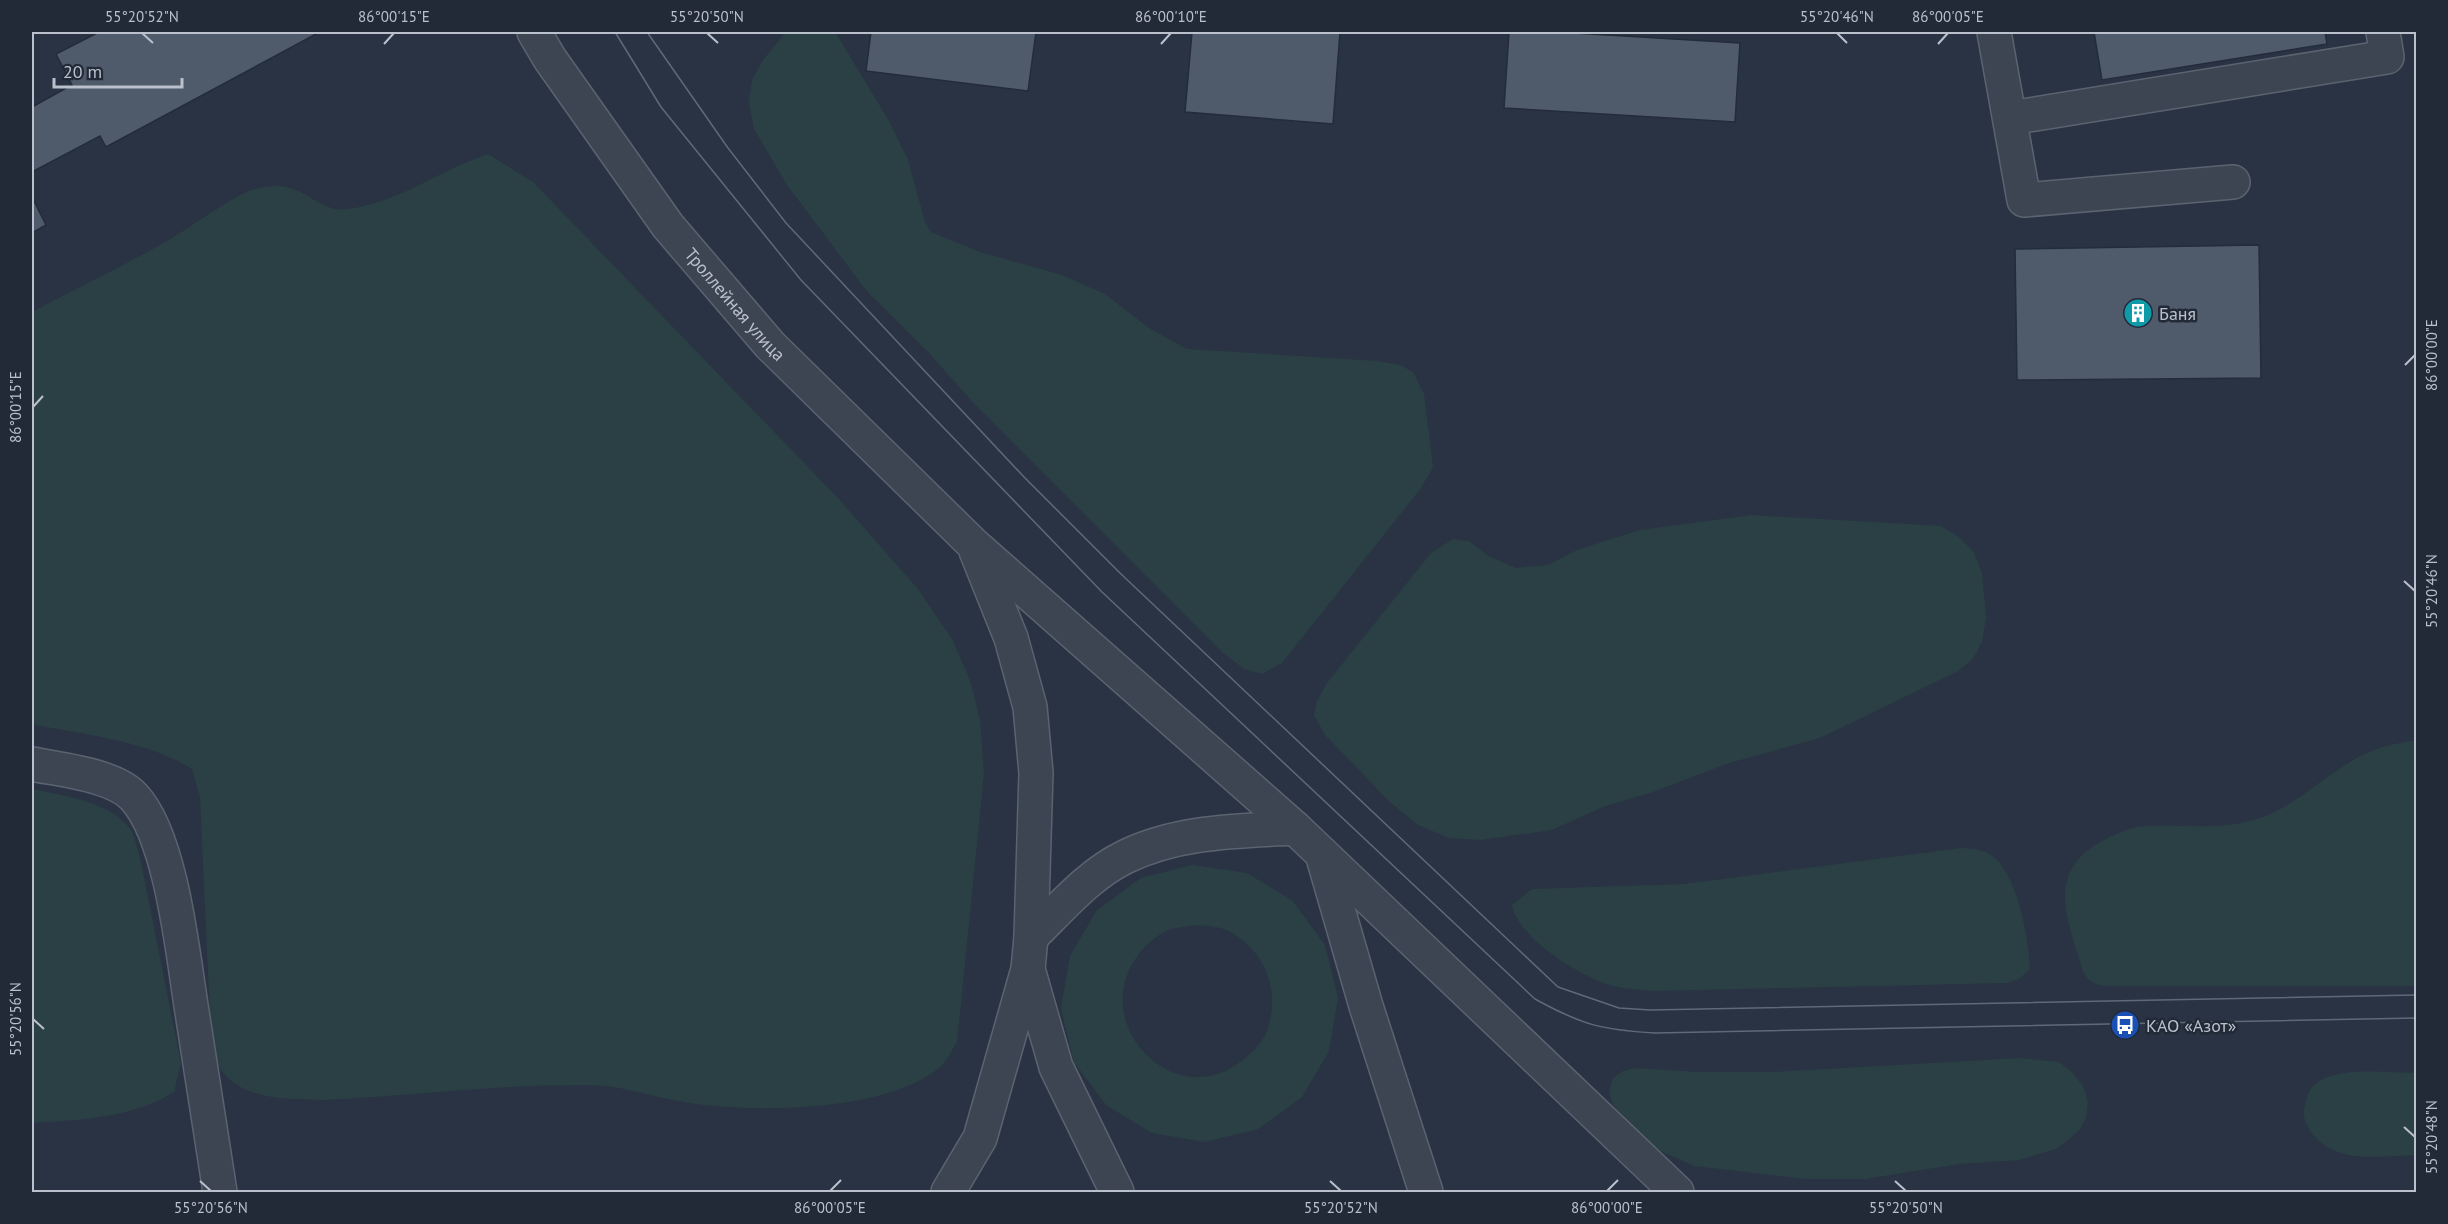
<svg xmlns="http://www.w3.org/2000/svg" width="2448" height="1224" font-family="'PT Sans',sans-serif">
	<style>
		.green { fill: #2b4044; fill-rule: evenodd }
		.building { fill: #4f5a6b; stroke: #242c3a; stroke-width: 1.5 }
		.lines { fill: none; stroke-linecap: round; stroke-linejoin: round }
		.minor-casing { stroke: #5b6370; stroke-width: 36 }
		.minor { stroke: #3d4552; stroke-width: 33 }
		.tram { stroke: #5f6979; stroke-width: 1.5 }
		.ticks { fill: none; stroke: #bac1cc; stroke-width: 2 }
		.labels { text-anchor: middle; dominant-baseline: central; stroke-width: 5; stroke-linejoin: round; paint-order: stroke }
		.street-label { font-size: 18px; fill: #bac1cc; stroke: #222a38 }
		.poi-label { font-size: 18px; fill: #bac1cc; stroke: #222a38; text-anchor: start }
		.neatline { fill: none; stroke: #bac1cc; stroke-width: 2 }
		.ticks-label { font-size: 15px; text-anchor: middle; fill: #bac1cc }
	</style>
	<rect width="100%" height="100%" fill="#293343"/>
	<!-- green -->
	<g class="green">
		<path d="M786,32H833L837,35L889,121L908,160L925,222L931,232L980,252L1062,275L1105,294L1149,328L1187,349L1377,361L1400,365L1413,372L1424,394L1433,467L1421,488L1282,663L1262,674L1244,669L1223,653L968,397L930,354L866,290L787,185L754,129L749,103L752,80L763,60Z"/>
		<path d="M488,154L533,182L836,496L918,589L952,639L970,680L980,720L984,774L957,1042C952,1050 946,1062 939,1068C885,1113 746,1114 679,1101C648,1096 621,1085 589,1085C500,1084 411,1096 322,1100C288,1099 242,1100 221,1070C216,1061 214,1048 211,1038L200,797L192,769C146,740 84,735 32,724V312C77,288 124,266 169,240C191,227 234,195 255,189C305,175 313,214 348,209C400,202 440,170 488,154Z"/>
		<path d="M1752,515L1941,526L1959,537L1974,552L1982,573L1986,618L1982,642L1972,660L1958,671L1820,738L1729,763L1650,793L1605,806L1552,830L1480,840L1449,838L1418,825L1391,803L1325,735L1314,715L1317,701L1327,683L1431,553L1453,539L1469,541L1488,556L1516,568L1548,565L1577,550L1640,530Z"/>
		<path d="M2416,740V986H2107C2082,984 2083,969 2076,949C2062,904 2054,869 2100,842C2112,836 2125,829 2138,827C2178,823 2221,832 2260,818C2303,803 2336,763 2377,749C2389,744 2404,743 2416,740Z"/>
		<path d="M32,789C64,796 110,801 131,830C135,837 137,849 140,857L181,1063L174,1092C133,1118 79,1120 32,1123Z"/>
		<path d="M1962,848C1972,849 1981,849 1989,854C2017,869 2029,940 2030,969L2019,979L2006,983L1652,991C1639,989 1623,989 1610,985C1579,975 1519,939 1512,905L1532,889L1684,884Z"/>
		<path d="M1193,865L1247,873L1293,901L1325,945L1338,998L1329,1051L1302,1097L1258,1129L1205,1142L1152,1133L1106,1105L1074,1062L1061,1009L1070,956L1097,910L1141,878ZM1198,925C1208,926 1221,927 1229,931C1265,951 1280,989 1268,1028C1263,1044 1249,1056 1236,1065C1169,1109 1091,1023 1136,958C1144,946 1157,934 1171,929C1180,927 1189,926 1198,925Z"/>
		<path d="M2020,1058L2059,1062L2072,1072L2083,1086L2088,1101L2086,1118L2080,1129L2067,1141L2056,1149L2019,1160L1959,1164L1865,1179H1805L1694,1166L1654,1148L1613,1105L1609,1091L1613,1078L1623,1071L1636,1068L1697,1072H1775Z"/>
		<path d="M2416,1073V1155C2380,1156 2335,1165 2311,1132C2306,1126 2303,1117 2304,1110C2306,1098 2309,1086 2321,1080C2347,1067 2388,1073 2416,1073Z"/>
	</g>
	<!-- building -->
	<g class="building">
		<path d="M99,32H318V33L106,147L100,136L32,172V107L72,85L56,54Z"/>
		<path d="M871,32H1036L1028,91L866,71Z"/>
		<path d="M1192,32H1340L1333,124L1185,112Z"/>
		<path d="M1509,32H1557L1740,43L1735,122L1504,108Z"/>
		<path d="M2094,32H2325L2327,44L2102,80Z"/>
		<path d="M32,197L46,225L32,233Z"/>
		<path d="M2259,245L2261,378L2017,380L2015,249Z"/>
	</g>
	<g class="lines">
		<!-- minor casing -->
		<g class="minor-casing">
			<g id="minor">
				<path id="s1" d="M534,32L550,59L668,226L770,345L973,544L1295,828L1677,1192"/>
				<path d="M1994,32L2024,200L2233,182"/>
				<path d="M2010,118L2387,57L2383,32"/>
				<path d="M32,764C61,770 114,775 134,797C172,838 183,956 192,1012C201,1072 211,1132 220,1192"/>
				<path d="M1322,854L1366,1006L1426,1192"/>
				<path d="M1031,937C1060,909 1088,875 1125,857C1178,831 1238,831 1295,828"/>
				<path d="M1028,969L1056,1067L1117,1192"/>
				<path d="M948,1192L980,1138L1028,969L1031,937L1036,773L1030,707L1011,638L976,551"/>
			</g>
		</g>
		<!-- minor -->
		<use href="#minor" class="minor"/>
		<!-- tram -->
		<g class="tram">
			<path d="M615,32L661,107L801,280L1102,592L1535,999C1582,1025 1602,1030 1655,1033L2416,1018"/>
			<path d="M647,32L728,148L786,223L1025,478L1121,574L1558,987L1619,1008L1650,1010L2416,995"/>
		</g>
	</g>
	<!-- ticks -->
	<path class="ticks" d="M142,33L153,43M707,33L718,43M1837,33L1847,43M384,44L394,33M1161,44L1171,33M1938,44L1948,33M2405,365L2415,355M33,407L43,396M2404,581L2415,591M33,1019L44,1029M2404,1127L2415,1137M200,1181L211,1191M1330,1181L1341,1191M1895,1181L1906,1191M830,1191L841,1180M1607,1191L1618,1180"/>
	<!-- icons -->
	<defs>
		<g id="building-disc" transform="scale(1.5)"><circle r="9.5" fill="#0f9aa8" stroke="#222a38"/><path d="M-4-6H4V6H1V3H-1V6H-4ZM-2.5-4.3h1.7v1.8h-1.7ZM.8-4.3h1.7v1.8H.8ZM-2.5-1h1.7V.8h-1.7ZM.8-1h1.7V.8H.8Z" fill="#fff"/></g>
		<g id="bus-disc" transform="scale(1.5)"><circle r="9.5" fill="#1a4fb4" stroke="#222a38"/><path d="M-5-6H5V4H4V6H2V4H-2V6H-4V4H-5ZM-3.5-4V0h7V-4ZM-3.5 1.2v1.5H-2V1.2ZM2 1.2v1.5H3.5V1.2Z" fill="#fff"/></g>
	</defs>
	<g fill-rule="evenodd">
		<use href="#building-disc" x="2138" y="313"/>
		<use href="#bus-disc" x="2125" y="1025"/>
	</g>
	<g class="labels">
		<!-- street labels -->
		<g class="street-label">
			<text stroke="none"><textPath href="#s1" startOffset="339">Троллейная улица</textPath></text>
		</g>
		<!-- poi labels -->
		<g class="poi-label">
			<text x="2159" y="313">Баня</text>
			<text x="2146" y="1025">КАО «Азот»</text>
		</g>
	</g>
	<!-- border -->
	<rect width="2448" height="1224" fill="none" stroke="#222a38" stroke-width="66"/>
	<!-- scale -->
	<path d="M54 78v9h128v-9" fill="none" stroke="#bac1cc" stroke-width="3"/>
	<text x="63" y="78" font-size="18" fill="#bac1cc" stroke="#222a38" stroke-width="4.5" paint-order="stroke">20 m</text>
	<rect x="33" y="33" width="2382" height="1158" class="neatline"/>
	<g class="ticks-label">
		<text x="142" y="22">55°20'52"N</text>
		<text x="394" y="22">86°00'15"E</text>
		<text x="707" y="22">55°20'50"N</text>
		<text x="1171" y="22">86°00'10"E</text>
		<text x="1837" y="22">55°20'46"N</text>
		<text x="1948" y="22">86°00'05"E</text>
		<text transform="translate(2432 355) rotate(-90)" y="5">86°00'00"E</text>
		<text transform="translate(16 407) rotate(-90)" y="5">86°00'15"E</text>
		<text transform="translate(2432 591) rotate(-90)" y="5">55°20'46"N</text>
		<text transform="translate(16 1019) rotate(-90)" y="5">55°20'56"N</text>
		<text transform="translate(2432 1137) rotate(-90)" y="5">55°20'48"N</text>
		<text x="211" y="1213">55°20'56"N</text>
		<text x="830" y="1213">86°00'05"E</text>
		<text x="1341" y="1213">55°20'52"N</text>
		<text x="1607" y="1213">86°00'00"E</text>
		<text x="1906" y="1213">55°20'50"N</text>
	</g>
</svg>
